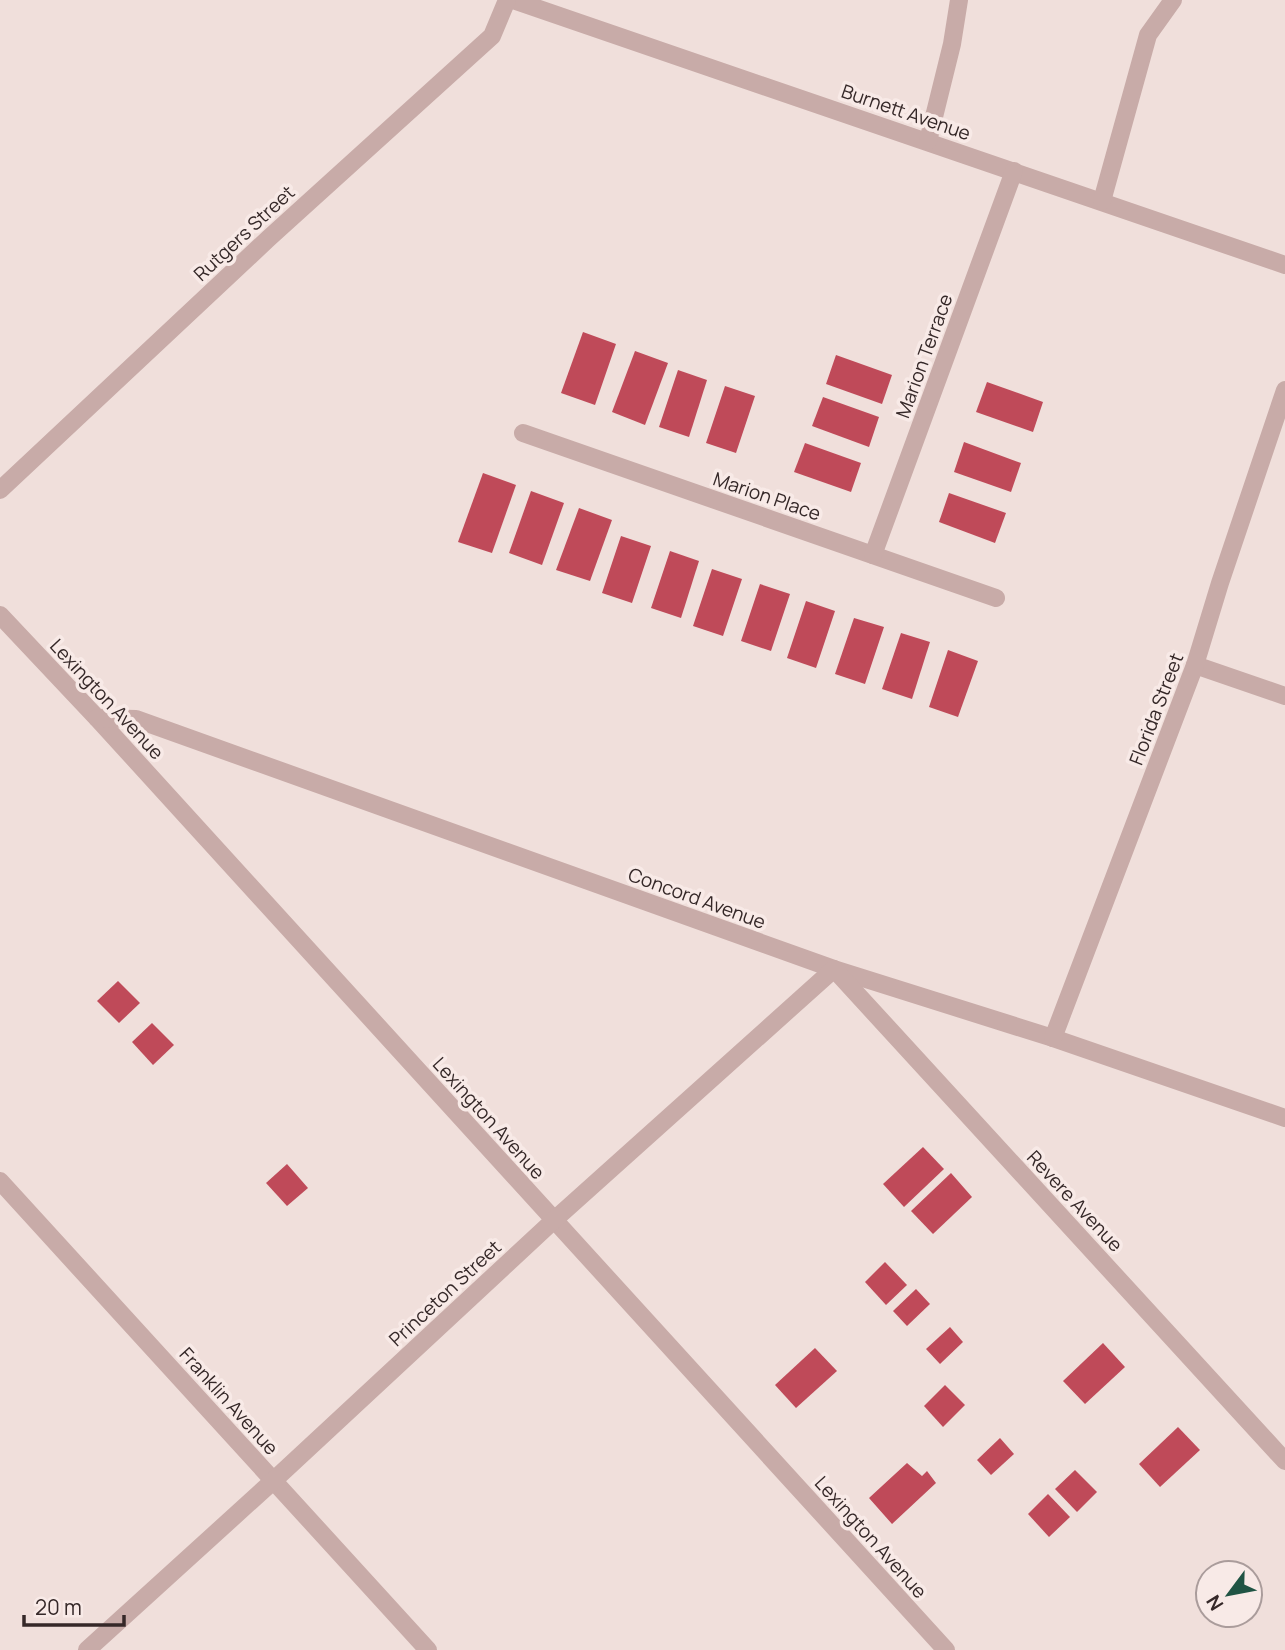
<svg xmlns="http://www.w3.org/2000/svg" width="1285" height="1650" font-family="Manrope,sans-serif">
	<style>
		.building { fill: #bf4a59 }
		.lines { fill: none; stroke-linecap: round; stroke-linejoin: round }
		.minor { stroke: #c8aba8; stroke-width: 18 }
		.labels { text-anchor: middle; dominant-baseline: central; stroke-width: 7; stroke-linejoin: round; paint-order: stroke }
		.street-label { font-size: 19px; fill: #352828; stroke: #f8eae7 }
	</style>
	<rect width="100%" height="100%" fill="#f0dfdb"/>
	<!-- building -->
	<g class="building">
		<path d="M583,332L616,344L595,405L561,393Z"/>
		<path d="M635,351L668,363L645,425L612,412Z"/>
		<path d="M836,355L892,375L882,404L826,384Z"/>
		<path d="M678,370L707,380L689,437L659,427Z"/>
		<path d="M987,382L1043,402L1033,432L976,412Z"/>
		<path d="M725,386L755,396L736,453L706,443Z"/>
		<path d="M823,397L879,417L869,447L812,426Z"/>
		<path d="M964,442L1021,463L1011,492L954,472Z"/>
		<path d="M805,443L861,463L851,492L794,472Z"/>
		<path d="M483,473L516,485L492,553L458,542Z"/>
		<path d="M531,491L564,503L542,565L509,553Z"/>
		<path d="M949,493L1006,513L995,543L939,522Z"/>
		<path d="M579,508L612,520L590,581L556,570Z"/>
		<path d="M621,536L651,546L632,603L602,593Z"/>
		<path d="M670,551L699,561L681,618L651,608Z"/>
		<path d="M712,569L742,579L723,636L693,626Z"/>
		<path d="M760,584L790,594L771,651L741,641Z"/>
		<path d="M806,601L835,611L816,668L787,658Z"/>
		<path d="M854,618L884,627L865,684L835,674Z"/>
		<path d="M901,633L930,642L912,699L882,689Z"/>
		<path d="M948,650L978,661L958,717L929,707Z"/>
		<path d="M118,981L140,1003L119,1023L97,1001Z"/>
		<path d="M152,1023L174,1045L153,1065L132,1042Z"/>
		<path d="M923,1147L944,1169L904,1207L883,1184Z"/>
		<path d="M287,1164L308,1188L287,1206L266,1183Z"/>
		<path d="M951,1173L972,1197L933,1234L911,1211Z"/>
		<path d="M885,1262L907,1285L886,1305L865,1282Z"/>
		<path d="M916,1289L930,1304L907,1326L893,1311Z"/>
		<path d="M950,1327L963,1342L940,1364L926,1349Z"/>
		<path d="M1103,1343L1125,1367L1085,1404L1063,1381Z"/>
		<path d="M815,1348L837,1371L796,1408L775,1385Z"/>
		<path d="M945,1385L965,1405L943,1427L924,1406Z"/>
		<path d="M1178,1427L1200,1450L1160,1487L1139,1464Z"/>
		<path d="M1000,1438L1014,1454L991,1475L977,1460Z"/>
		<path d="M907,1463L922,1476L927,1471L936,1483L892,1524L869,1498Z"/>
		<path d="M1075,1470L1097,1492L1077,1512L1055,1489Z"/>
		<path d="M1048,1494L1070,1517L1049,1537L1028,1514Z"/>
	</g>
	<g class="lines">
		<!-- minor -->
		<g class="minor">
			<path d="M513,0L1285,265"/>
			<path d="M928,141L952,44L959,0"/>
			<path d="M1102,201L1148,35L1173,0"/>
			<path d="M523,433L996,598"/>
			<path d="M0,490L269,238L492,36L507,0"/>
			<path d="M873,555L1014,171"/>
			<path d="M0,615L97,718L946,1650"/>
			<path d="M1195,665L1285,696"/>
			<path d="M97,718L136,719L834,969L1053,1038L1285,1118"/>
			<path d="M1053,1038L1195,665L1220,583L1285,390"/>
			<path d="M0,1181L428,1650"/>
			<path d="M87,1650L273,1481L553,1221L834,969L1285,1461"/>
		</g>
	</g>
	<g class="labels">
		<!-- street labels -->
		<g class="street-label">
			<text transform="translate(906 112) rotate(19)">Burnett Avenue</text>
			<text transform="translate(244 233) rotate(-43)">Rutgers Street</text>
			<text transform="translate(924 356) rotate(-70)">Marion Terrace</text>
			<text transform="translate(767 496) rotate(19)">Marion Place</text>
			<text transform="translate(107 699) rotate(47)">Lexington Avenue</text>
			<text transform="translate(1156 709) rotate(-69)">Florida Street</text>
			<text transform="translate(697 898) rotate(20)">Concord Avenue</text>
			<text transform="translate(489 1118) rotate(48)">Lexington Avenue</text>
			<text transform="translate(1075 1201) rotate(47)">Revere Avenue</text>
			<text transform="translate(445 1293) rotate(-43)">Princeton Street</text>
			<text transform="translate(229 1401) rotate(48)">Franklin Avenue</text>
			<text transform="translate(871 1537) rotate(48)">Lexington Avenue</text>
		</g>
	</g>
	<!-- north arrow -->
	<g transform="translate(1229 1594) rotate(238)"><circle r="33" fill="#f8eae7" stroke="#aa9c9b" stroke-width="2"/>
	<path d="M0-5L12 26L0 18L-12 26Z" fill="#205444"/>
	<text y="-10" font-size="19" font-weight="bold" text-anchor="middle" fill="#352828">N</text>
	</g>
	<!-- scale -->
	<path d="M24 1615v10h100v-10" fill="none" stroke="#352828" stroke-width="3.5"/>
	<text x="35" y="1615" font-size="21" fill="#352828" stroke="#f8eae7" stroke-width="5" paint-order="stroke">20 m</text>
</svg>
